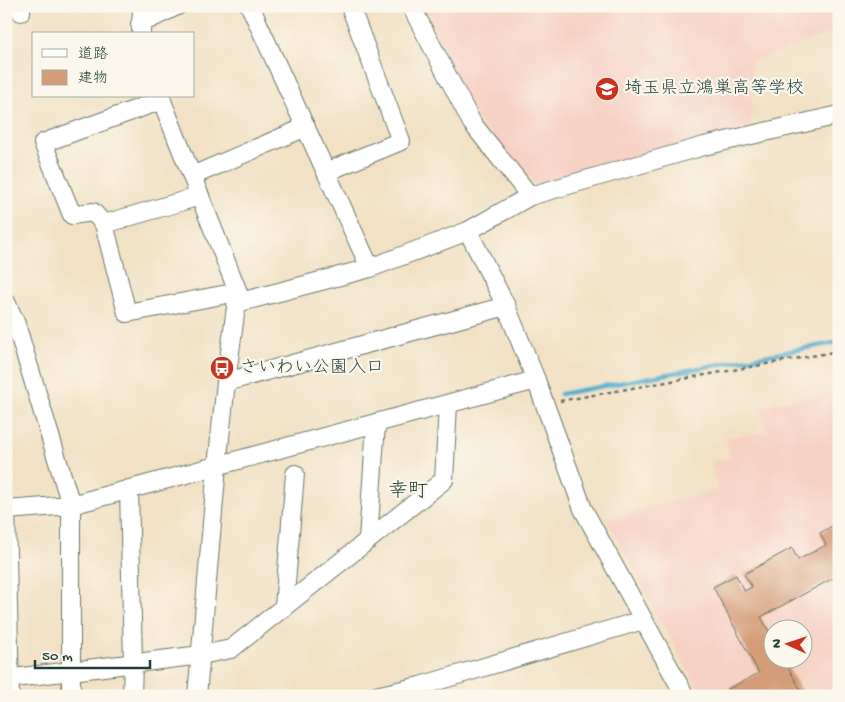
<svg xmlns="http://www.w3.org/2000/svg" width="845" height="702" font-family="'Gochi Hand','Klee One',sans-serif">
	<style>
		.built { fill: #f6d2c4; fill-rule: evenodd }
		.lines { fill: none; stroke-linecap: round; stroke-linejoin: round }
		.stream { stroke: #4eabcc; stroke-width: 4.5 }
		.building { fill: #d49c79 }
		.minor-casing { stroke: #697666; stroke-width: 20 }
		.path { stroke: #697666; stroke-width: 2.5; stroke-dasharray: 4 4; stroke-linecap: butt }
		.minor { stroke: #fff; stroke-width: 18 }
		.labels { text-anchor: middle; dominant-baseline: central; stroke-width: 4.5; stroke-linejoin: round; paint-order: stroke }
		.poi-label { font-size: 18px; fill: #1f3d34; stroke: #fbf7ec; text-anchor: start }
		.quarter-label { font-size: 20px; fill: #1f3d34; stroke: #fbf7ec }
	</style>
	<rect width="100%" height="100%" fill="#fbf7ec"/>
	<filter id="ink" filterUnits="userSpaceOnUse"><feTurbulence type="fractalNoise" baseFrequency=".02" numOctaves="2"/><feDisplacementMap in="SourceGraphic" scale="10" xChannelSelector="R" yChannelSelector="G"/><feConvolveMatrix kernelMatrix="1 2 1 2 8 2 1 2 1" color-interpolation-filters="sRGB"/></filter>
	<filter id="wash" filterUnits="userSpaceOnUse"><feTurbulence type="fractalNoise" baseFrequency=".0096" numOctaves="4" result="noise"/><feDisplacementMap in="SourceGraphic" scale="20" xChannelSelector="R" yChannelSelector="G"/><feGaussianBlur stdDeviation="1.12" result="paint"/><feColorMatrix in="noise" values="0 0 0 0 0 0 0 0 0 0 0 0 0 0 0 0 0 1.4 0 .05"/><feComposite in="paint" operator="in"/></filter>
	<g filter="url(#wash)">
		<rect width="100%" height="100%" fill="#f2e1c4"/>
		<!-- built -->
		<g class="built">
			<path d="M418,6H836L839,15V30L753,61L751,126L702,138L535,185L476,117Z"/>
			<path d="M839,391V696H702L664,627L607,519L718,489L711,462L730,458L726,438L768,432L758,406ZM772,630H802V660H772Z"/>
		</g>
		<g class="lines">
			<!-- stream -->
			<path class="stream" d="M561,394L839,342"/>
		</g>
		<g id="blocks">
			<!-- building -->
			<path class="building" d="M839,522V575L761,617L772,637V660H784L804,696H726L731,693L728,689L759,673L713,587L736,575L744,591L752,587L744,574L792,548L798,560L826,545L820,533Z"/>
		</g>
	</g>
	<g filter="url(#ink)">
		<use href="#blocks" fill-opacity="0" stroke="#697666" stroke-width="1"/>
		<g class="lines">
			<!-- minor casing -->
			<g class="minor-casing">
				<g id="minor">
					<path d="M21,6V12"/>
					<path d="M250,6L370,268"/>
					<path d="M411,6L472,123L530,196"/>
					<path d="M140,24L177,6"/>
					<path d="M141,33L142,6"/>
					<path d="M160,96L238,292L226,382L217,466L197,696"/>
					<path d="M162,100L43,143L72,215L93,212L104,224L127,313L238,292"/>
					<path d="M326,172L401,141L350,6"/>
					<path d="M192,176L306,127"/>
					<path d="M104,224L200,196"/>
					<path d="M468,231L506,306L536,380L583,509L685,696"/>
					<path d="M6,302L16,324L71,505V696"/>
					<path d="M237,303L370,268L468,231L530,196L704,146L839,115"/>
					<path d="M226,382L506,306"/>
					<path d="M129,489L133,663L132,696"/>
					<path d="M6,509L10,696"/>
					<path d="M6,510L71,505L536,380"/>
					<path d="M368,540L376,423"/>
					<path d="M284,607L295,474"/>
					<path d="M6,679L201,655L231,649L444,480L448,404"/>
					<path d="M376,696L420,686L643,620"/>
				</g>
			</g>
			<!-- path -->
			<path class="path" d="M560,401L839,351"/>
			<!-- minor -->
			<use href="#minor" class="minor"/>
		</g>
	</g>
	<!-- icons -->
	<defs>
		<g id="school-disc" transform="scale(1.25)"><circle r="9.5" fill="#c8321e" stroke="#fbf7ec"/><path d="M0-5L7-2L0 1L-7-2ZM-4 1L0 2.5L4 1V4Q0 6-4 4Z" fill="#fff"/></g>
		<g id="bus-disc" transform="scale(1.25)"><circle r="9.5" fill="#c8321e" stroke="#fbf7ec"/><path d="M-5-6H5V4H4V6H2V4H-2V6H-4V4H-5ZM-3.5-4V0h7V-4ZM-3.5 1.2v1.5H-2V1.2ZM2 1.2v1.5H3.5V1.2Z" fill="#fff"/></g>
	</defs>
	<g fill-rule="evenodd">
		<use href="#school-disc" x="607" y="89"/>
		<use href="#bus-disc" x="222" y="368"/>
	</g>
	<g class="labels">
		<!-- poi labels -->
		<g class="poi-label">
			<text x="624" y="89">埼玉県立鴻巣高等学校</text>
			<text x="240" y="368">さいわい公園入口</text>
		</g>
		<!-- quarter labels -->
		<g class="quarter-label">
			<text x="408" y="492">幸町</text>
		</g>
	</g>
	<!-- margin -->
	<rect width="845" height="702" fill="none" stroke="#fbf7ec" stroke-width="25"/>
	<!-- legend -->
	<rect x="32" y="32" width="162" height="65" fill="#fbf7ec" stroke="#a3ada2"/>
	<rect x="42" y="49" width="25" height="8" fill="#ffffff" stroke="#a3ada2"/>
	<text x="78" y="58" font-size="15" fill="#1f3d34">道路</text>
	<rect x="42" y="70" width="25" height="15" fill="#d49c79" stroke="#a3ada2"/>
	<text x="78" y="82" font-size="15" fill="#1f3d34">建物</text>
	<!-- north arrow -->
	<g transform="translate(788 644) rotate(273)"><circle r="24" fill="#fbf7ec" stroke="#a3ada2"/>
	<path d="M0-4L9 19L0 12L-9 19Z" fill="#c8321e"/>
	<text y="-8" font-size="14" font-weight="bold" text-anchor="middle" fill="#1f3d34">N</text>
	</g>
	<!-- scale -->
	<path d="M35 660v8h115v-8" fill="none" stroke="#1f3d34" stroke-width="2.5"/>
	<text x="42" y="660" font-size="15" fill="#1f3d34" stroke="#fbf7ec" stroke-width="4" paint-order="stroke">50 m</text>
</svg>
